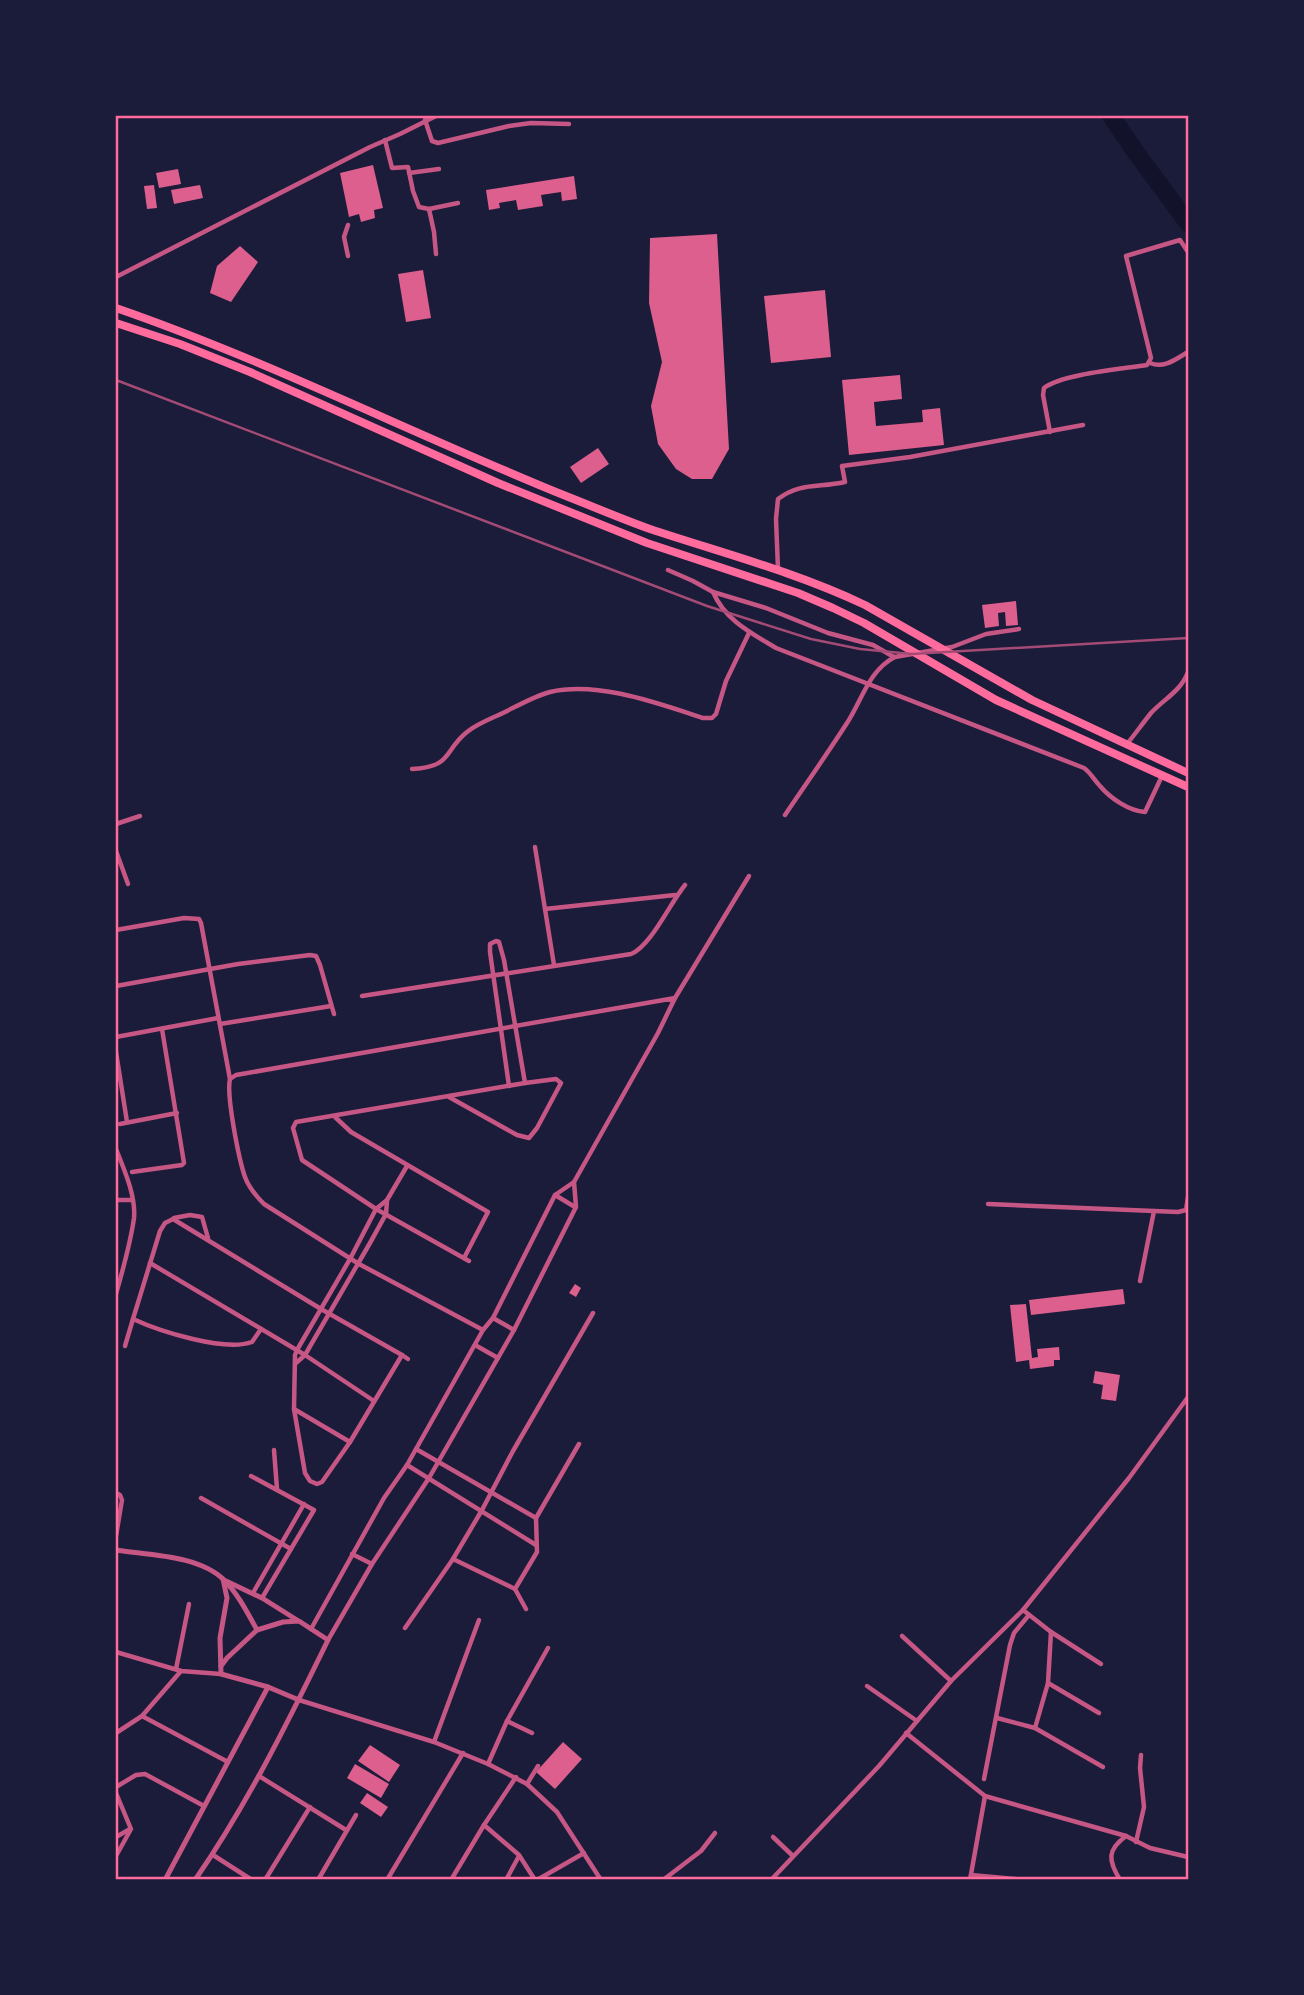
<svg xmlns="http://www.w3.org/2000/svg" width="1304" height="1995" font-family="'DM Sans',sans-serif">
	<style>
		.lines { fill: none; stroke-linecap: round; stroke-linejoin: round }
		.river { stroke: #12122b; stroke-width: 18 }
		.building { fill: #dd5f8e }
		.minor { stroke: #c65784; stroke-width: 4.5 }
		.tertiary { stroke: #c65784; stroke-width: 5 }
		.trunk { stroke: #ff6b9d; stroke-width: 8 }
		.rail { stroke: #a44b75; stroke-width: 2.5 }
		.neatline { fill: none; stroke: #ff6b9d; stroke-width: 2.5 }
	</style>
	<rect width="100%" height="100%" fill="#1b1b3a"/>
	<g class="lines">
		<!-- river -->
		<path class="river" d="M1111,116L1137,154L1188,223"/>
	</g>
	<!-- building -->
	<g class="building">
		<path d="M373,165L383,208L374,210L375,218L361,222L359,214L349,217L340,173Z"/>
		<path d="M178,169L181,184L159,188L156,173Z"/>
		<path d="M574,176L577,199L562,201L561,192L541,195L543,206L518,210L516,200L499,203L500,208L489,210L486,190Z"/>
		<path d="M154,185L157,208L147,209L144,186Z"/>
		<path d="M200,185L203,198L174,204L171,190Z"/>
		<path d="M717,234L729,449L712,479H692L676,469L658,444L651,406L662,362L649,303L650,238Z"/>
		<path d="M240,246L258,262L231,302L210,293L217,266Z"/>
		<path d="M423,270L431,318L406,322L398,274Z"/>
		<path d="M825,290L831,357L771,363L764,296Z"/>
		<path d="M900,375L902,399L874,402L876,426L923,422L922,410L940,408L944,445L849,455L842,380Z"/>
		<path d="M598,448L609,464L581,483L570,467Z"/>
		<path d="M1016,601L1018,625L1006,626L1005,612L998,613L999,626L985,628L982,605Z"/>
		<path d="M575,1284L581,1288L576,1297L569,1293Z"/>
		<path d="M1123,1289L1125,1304L1031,1315L1029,1300Z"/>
		<path d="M1026,1304L1032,1358L1038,1357L1037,1349L1059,1347L1060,1360H1054V1366L1030,1369L1029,1360L1016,1362L1010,1305Z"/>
		<path d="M1095,1371L1120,1375L1116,1401L1101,1399L1103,1385L1093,1383Z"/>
		<path d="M563,1742L582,1759L555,1789L536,1772Z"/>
		<path d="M370,1745L400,1765L389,1782L358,1761Z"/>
		<path d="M355,1764L389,1784L381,1798L347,1778Z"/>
		<path d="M367,1793L388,1807L381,1817L360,1803Z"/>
	</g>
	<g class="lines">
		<!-- minor -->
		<g class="minor">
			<path d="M425,120L432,141L438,143L509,126L531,123L569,124"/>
			<path d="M385,140L392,168L408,167L413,191L419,207L429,209L434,232L436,254"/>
			<path d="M409,173L439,169"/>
			<path d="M429,209L458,203"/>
			<path d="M348,256L344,237L348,225"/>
			<path d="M116,277L370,147L400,134L436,116"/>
			<path d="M1150,363C1164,369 1176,359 1188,352"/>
			<path d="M1050,432L1043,395L1044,388C1062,374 1122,369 1147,365L1151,358L1126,256L1180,240L1188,252"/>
			<path d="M778,569L776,519L778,499C801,482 819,488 845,482L842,466L910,457L1083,425"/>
			<path d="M668,570L693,581L713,592L766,608L828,633L873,645L894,657"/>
			<path d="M713,592C725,620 751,633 776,648L1084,768C1091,773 1094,780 1100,786C1110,798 1129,811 1145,812L1162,776"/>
			<path d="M1127,744C1135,734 1143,723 1151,713C1164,699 1181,691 1188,672"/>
			<path d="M412,769C453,767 443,751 467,732C478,723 493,718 505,712C519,705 535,696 550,692C598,681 657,703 703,718H712L716,714L726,681L749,633"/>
			<path d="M785,815C806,784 827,754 847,723C862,700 869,670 895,657L952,647L986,634L1019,629"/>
			<path d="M116,824L140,816"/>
			<path d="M535,847L554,965"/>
			<path d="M116,851L128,884"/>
			<path d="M545,909L675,895"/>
			<path d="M116,930L184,918L199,919L201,923L230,1079"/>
			<path d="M116,986L238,964L310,955L316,956L320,965L334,1014"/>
			<path d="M362,996L631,954C651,946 670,903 685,885"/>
			<path d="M675,998L749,876"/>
			<path d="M220,1024L331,1006"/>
			<path d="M116,1037L218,1018"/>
			<path d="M116,1052L127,1122"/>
			<path d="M509,1086L490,952V944L496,941L499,942L504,960L525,1083"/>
			<path d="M449,1097L517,1135L529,1138L537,1128L561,1083L556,1079L525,1083L296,1122L293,1128L302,1160L376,1209L469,1261"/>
			<path d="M335,1117L351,1132L488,1212L464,1258"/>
			<path d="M120,1124L177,1113"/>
			<path d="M116,1149C124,1169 136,1196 134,1218C131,1240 122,1273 116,1294"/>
			<path d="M132,1172L182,1165L184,1163L162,1029"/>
			<path d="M555,1195L575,1207"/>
			<path d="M116,1200H132"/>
			<path d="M988,1204L1178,1212L1186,1210L1188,1197"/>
			<path d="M174,1218L190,1215L202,1217L208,1238"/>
			<path d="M150,1263L305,1355L374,1401"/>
			<path d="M1140,1281L1154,1211"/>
			<path d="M493,1318L514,1330"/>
			<path d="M261,1329L252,1342C224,1352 159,1331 133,1319L160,1231L165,1223L173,1219L321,1309L402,1355L350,1442L322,1482L317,1484L310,1481L305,1473L294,1409L295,1355L297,1350L350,1259L376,1209L387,1200L407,1166"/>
			<path d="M475,1345L498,1358"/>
			<path d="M125,1346L133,1319"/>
			<path d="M402,1355L408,1359"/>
			<path d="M296,1363L305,1355L370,1243L386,1214L387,1201"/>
			<path d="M294,1409L350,1442"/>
			<path d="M416,1449L536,1518"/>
			<path d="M274,1450L277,1489"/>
			<path d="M407,1465L536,1545"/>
			<path d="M251,1476L314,1510L262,1598"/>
			<path d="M116,1493L120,1495L122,1500L116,1536"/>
			<path d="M201,1498L291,1549"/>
			<path d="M352,1554L372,1564"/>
			<path d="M453,1559L515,1589"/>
			<path d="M253,1593L304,1504"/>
			<path d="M526,1609L515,1589L537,1552L536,1518L579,1444"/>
			<path d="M1023,1610L1051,1632L1101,1664"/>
			<path d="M405,1628L453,1559L482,1510L513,1451L593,1313"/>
			<path d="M311,1629L384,1498L407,1465L483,1330L493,1318L555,1195L574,1182L658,1033L675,998L236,1075L230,1079C226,1095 239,1160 245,1177C249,1188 256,1196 264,1204L359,1264L483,1330"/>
			<path d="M902,1636L951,1681"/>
			<path d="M328,1640L372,1564L429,1478L514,1330L576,1207L574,1182"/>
			<path d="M116,1652L181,1671L221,1674"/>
			<path d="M176,1669L189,1604"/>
			<path d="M1048,1683L1099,1713"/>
			<path d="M867,1686L917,1721"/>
			<path d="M299,1700L434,1742L488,1764L527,1784L557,1812L601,1880"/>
			<path d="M142,1716L228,1762"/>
			<path d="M997,1718L1035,1728L1048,1683L1051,1632"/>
			<path d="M507,1721L532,1733"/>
			<path d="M1035,1728L1103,1767"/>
			<path d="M116,1733L142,1716L181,1671"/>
			<path d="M906,1733L985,1796L1126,1836L1150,1848L1188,1857"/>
			<path d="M434,1742L479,1620"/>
			<path d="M488,1764L507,1721L548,1648"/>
			<path d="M259,1776L346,1830"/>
			<path d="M984,1779L1010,1645L1014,1633L1029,1615"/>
			<path d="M527,1784L538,1766"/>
			<path d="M116,1787L136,1775L145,1774L204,1806"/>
			<path d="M116,1793L131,1829L116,1856"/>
			<path d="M484,1825L519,1855L535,1880"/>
			<path d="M116,1837L130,1829"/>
			<path d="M773,1837L793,1856"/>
			<path d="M1136,1842L1144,1807L1140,1768L1141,1755"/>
			<path d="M213,1855L252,1880"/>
			<path d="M971,1875L1025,1880"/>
			<path d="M265,1880L310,1807"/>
			<path d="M318,1880L356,1815"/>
			<path d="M387,1880L463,1753"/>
			<path d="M451,1880L484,1825L516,1777"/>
			<path d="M506,1880L519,1856"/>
			<path d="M537,1880L584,1853"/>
			<path d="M663,1880L701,1851L715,1833"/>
			<path d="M771,1880L879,1766L951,1681L1023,1610L1129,1478L1188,1397"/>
			<path d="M970,1880L985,1796"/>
			<path d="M1120,1880C1108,1860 1107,1850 1126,1836"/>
		</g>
		<!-- tertiary -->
		<g class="tertiary">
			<path d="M116,1550C148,1555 199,1555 224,1580C238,1594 247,1612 257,1630"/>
			<path d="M223,1579L227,1598L220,1638L221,1674L268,1687L299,1700"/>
			<path d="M226,1581L262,1598L297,1620"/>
			<path d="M165,1880L268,1687"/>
			<path d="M195,1880C247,1805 288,1722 328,1640L299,1621L283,1622L257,1630L227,1658L221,1666"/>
		</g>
		<!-- trunk -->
		<g class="trunk">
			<path d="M116,308C269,361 415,435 566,496C594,507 622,519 650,529C722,553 796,572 865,605L1032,700L1188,773"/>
			<path d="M116,323L180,344L250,372L498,483L647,543L798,593L833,608L864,623L996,700L1188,787"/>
		</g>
		<!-- rail -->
		<path class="rail" d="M116,380L707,606L811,639L860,649L912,654L1188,638"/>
	</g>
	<!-- border -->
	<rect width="1304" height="1995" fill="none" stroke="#1b1b3a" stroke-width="234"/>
	<rect x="117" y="117" width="1070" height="1761" class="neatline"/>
</svg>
